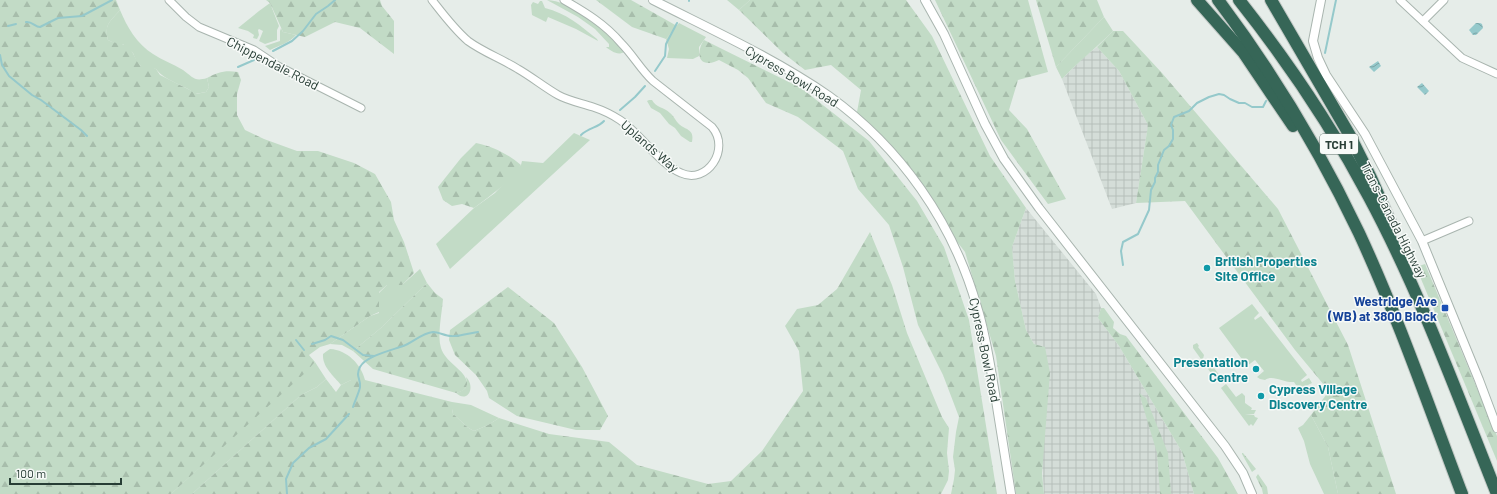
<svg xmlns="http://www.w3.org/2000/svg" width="1497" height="494" font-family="Barlow,sans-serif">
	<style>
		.industrial { fill: url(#industrial-grid) }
		.grass { fill: #c2dbc6 }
		.forest { fill: url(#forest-firs) }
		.water { fill: url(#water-waves) }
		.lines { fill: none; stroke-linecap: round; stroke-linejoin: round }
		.stream { stroke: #95c9cb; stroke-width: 2 }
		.minor-casing { stroke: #a9b5af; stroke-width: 9 }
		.tertiary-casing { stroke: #a9b5af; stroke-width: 10 }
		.motorway-casing { stroke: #c3c9c6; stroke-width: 14 }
		.minor { stroke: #fff; stroke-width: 7 }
		.tertiary { stroke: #fff; stroke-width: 8 }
		.motorway { stroke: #366657; stroke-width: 12 }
		.culture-dot { fill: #0f9aa8; stroke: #f7faf8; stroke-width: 1.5 }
		.transit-dot { fill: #1a4fb4; stroke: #f7faf8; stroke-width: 1.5 }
		.labels { text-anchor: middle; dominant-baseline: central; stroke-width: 3; stroke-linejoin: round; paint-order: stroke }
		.shield { fill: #f7faf8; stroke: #657670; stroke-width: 1 }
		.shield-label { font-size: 12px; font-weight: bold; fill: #273d35 }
		.street-label { font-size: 13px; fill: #273d35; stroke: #f7faf8 }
		.culture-label { font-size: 13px; font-weight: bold; fill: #0d838f; stroke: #f7faf8; text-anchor: start }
		.transit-label { font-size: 13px; font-weight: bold; fill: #164399; stroke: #f7faf8; text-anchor: end }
	</style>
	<defs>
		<pattern id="industrial-grid" width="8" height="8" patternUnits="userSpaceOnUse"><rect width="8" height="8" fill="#d4ddd8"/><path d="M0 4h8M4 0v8" fill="none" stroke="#b6bfba"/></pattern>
		<pattern id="forest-firs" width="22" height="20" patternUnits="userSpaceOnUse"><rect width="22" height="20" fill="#c2dbc6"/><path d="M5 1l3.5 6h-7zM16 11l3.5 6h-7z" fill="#a7bdab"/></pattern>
		<pattern id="water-waves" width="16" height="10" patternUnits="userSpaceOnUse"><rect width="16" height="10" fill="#95c9cb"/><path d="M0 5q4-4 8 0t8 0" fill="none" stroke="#7aa4a6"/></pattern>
	</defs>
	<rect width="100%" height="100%" fill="#e6ede9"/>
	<!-- industrial -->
	<g class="industrial">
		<path d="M1097,47L1119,71L1148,125L1136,203L1112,209L1062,79L1084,57Z"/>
		<path d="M1026,208L1096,294L1101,308L1098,318L1119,346L1182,452L1194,494H1044L1034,344L1026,330L1015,281L1012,247Z"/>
	</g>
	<!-- grass -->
	<g class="grass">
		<path d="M547,0C571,0 610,34 624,52C618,56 611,51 606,47H609V44L595,29L578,17Z"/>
		<path d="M727,0H750L739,10Z"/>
		<path d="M540,1H542L545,8C566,13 581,26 597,39L598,41L576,29L548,17L546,22L532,15L531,5L533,2L538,4Z"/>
		<path d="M270,3L279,26L277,30V40L265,44L259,41L263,31L259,29L258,30L259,35L257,39L253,38L254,35L248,31L238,28L259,11Z"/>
		<path d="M120,10C127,27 137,44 153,54C162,60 173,64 183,70C193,77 194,82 207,78L209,87L206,92L195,94C184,84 166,82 156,69L141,66L137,63L133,53L123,44H116L108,40C104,24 110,22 120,10Z"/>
		<path d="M1104,17L1113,31C1096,48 1078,62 1062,79L1056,67Z"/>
		<path d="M679,23L706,37L699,47V56L693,59L667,58L669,49L666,39Z"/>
		<path d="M281,28L283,32L296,35C289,43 280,45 270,50L265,46L280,41V31Z"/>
		<path d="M574,133L590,140L450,269L436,244L474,208L495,193L521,165L522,161L543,163Z"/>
		<path d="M420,269L427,283L382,327L353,351L342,345L330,344L370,316L379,313V293L387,285H402Z"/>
		<path d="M1252,304L1259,313L1254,318L1255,320L1261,316L1307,375L1301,380L1302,382L1309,378L1312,383L1304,387L1296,385L1294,382C1283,383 1273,374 1265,380L1260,379L1257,377L1264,371L1255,360L1247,366L1219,328Z"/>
		<path d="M1197,343L1199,346L1198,347L1204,355L1203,359L1206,362L1208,360L1220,376L1216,380L1193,348V345Z"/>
		<path d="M330,349C347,350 361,364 365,380H351L341,385C334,376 322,367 323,354L327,351Z"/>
		<path d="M315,362L326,379L317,387L301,395L192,494H171Z"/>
		<path d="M466,377C476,387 468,404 456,393C465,390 469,388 466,377Z"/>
		<path d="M1226,384L1236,397L1242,393L1245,396V403L1252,408L1251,410H1256L1254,414H1245L1254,415L1255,417L1258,418L1253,426L1251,424L1249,426L1221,388Z"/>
		<path d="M452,402L471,405L499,418L488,425L474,431C465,427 461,420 453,414L452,409Z"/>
		<path d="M1311,415L1328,447L1338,494H1324L1310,464L1304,441L1298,428L1303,425Z"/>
	</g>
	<!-- forest -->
	<g class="forest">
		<path d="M0,0H116L120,10C110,22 104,24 108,40C115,44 122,43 127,46C134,51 135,61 141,66L147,65L156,69L160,75L190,90L196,94L206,92L209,87L207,78C218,72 225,70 238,72L241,80L237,94V115L245,130L264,139L297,151H318L354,163L375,174L391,202L394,220L404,242L414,273L402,285H387L379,292V312L370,316L330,344L320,347L309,355L315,362L305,373L171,494H0Z"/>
		<path d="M266,0H380L382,6L394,21V54L360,28L335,22L305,37L283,32L270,3Z"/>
		<path d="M596,0H631L677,26L666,39L632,27Z"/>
		<path d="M750,0H906L932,36L990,156L1026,208L1012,247L1015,281L1026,330L1034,344L1045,347L1050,373L1042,473L1044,494H1016L996,356L965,252L857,112L861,90L831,65L805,70L783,53L739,10Z"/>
		<path d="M935,0H1028L1048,72L1018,80L1009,110L1027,129L1066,199L1048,204L1001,140Z"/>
		<path d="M1036,0H1097L1104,17L1056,67Z"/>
		<path d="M1113,31H1123L1162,73L1278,209L1348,345L1396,494H1338L1328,447L1311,415L1329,391L1295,350L1185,201L1136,203L1148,125L1119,71L1097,47Z"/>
		<path d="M704,40L801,88L869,141L917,201L944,247L969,320L997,494H951L954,479L955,470L953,457L956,432L959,417L943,375L918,325L903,267L889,225L858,189L843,151L798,117L766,103L748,78L738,70L719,60C716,61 712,63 709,63C695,63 699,47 704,40Z"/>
		<path d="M649,100H652C656,108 664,107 670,113C674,116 675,120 678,123C684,130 695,128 692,142H690L681,136L675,128L669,124L660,113L651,108L647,101Z"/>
		<path d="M476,143C492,146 508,154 521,165C509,183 491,195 474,208L462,204L452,206L443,200L438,187L461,158Z"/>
		<path d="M870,232L892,285L907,333L942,417L949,428L947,453L949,471L948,480L941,494H192L301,395L317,387L326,379L336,392L341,385L351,380L356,378L365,380L448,401L452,402V409L453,414C461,420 465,427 474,431L488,425L499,418L549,434L609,442L637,465L708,484L731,481L762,451L803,391L799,351L785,326L797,309L818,305L837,289Z"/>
		<path d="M1425,264L1497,436V461L1416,267Z"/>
		<path d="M427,283L435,293L443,299C442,313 437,335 441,348C445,362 465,370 467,382C468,389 461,392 456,393L373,369L353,351L382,327Z"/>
		<path d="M508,287L554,323L582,367L608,416L600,430H576L517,416L489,398L487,391L476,375L455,355L449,340L450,330Z"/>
		<path d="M1101,308H1104L1114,322L1113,328L1120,334L1126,336L1218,458L1238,494H1194L1182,452L1119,346L1098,318Z"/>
		<path d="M1139,393L1146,398L1168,453L1171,494H1160L1157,453Z"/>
		<path d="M1242,453H1243L1256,469L1252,472L1242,454Z"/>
		<path d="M1258,474L1267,487L1268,494H1263L1262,489L1256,477Z"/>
	</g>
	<!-- water -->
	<g class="water">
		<path d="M1476,23H1480L1482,24L1483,28L1476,35H1473L1469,30Z"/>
		<path d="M1378,61L1381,66L1374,72L1369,67Z"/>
		<path d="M1422,83L1429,91L1425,95L1417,87Z"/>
	</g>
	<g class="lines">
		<!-- stream -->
		<g class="stream">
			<path d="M689,1V0"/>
			<path d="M26,22C32,21 35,27 40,27L58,18L82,16L112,0"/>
			<path d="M8,26L16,24"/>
			<path d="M273,51L292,41L303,31L316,14L328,6L335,0"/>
			<path d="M1325,53L1336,0"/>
			<path d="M0,55L2,65L9,76L32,95L41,100L81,130L87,136"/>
			<path d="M238,67L254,60"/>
			<path d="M655,71L665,56L666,44L677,23"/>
			<path d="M620,110L635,97L645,86"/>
			<path d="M581,135C589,127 598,128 604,121"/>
			<path d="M1123,265L1121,251L1123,242L1138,234L1149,210L1151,190L1155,182V178L1158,172V165L1164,150L1169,146L1173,139V130L1171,125L1174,117L1189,111L1197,103L1209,97L1219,94L1224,95L1230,99L1239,103H1245L1252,107H1263L1266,101"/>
			<path d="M296,340L304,350"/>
			<path d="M312,344L325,340L331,336L343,340L363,355L374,356"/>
			<path d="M353,407C354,403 360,390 360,387C361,378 355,377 360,367C366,356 392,350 403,346C412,343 422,333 433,332C439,332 445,336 451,336C457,337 471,333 478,332"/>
			<path d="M287,494L286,479L293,463L309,448L326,439L349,414"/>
		</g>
		<!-- minor casing -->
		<g class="minor-casing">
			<g id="minor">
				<path d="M169,0L186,17L199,27L254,50L278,66L361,108"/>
				<path d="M432,0C443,14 454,29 468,41C483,52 502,59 518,69C532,77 544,87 558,95C569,101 581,103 593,107C602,110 611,114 620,120C641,134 659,164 681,173C707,185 731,149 712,127L653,81C641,70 633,55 621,43C605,24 585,12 564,0"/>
				<path d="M1400,0L1462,58L1497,74"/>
				<path d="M1423,21L1444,0"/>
				<path d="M1422,241L1469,221"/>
			</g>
		</g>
		<!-- tertiary casing -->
		<g class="tertiary-casing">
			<g id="tertiary">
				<path d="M653,0C712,30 774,58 829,96C900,147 953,222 977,307C986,335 990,365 995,394C1000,427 1006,461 1011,494"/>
				<path d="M925,0L944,34L985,124L1004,159L1039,208L1225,446L1243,473L1252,494"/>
				<path d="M1321,0L1313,41L1318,58L1326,75L1365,134L1422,241L1479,380L1497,428"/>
			</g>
		</g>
		<!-- motorway casing -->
		<g class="motorway-casing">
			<g id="motorway">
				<path d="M1197,0L1243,52L1293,126"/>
				<path d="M1218,0C1273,73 1320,151 1359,233C1398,317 1429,407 1462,494"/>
				<path d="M1239,0C1288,62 1332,127 1369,197C1420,292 1457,394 1497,494"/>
				<path d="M1271,0L1349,134L1371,178L1392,226"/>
			</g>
		</g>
		<!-- minor -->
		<use href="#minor" class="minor"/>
		<!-- tertiary -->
		<use href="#tertiary" class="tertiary"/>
		<!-- motorway -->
		<use href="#motorway" class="motorway"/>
	</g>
	<!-- markers -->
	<g class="culture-dot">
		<circle cx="1207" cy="268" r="4"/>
		<circle cx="1256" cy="369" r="4"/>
		<circle cx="1261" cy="396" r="4"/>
	</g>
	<rect class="transit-dot" x="1441" y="304" width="8" height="8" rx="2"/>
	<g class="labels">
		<!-- shield labels -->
		<rect class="shield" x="1320" y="134" width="38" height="20" rx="3"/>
		<g class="shield-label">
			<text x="1339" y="144">TCH 1</text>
		</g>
		<!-- street labels -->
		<g class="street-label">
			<text transform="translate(273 63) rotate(27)">Chippendale Road</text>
			<text transform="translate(792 76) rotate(31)">Cypress Bowl Road</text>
			<text transform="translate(650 146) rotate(41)">Uplands Way</text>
			<text transform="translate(1394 220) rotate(63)">Trans-Canada Highway</text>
			<text transform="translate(985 350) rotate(78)">Cypress Bowl Road</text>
		</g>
		<!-- culture labels -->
		<g class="culture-label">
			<text x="1215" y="261">British Properties<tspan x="1215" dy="15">Site Office</tspan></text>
			<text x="1248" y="362" text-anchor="end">Presentation<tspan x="1248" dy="15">Centre</tspan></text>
			<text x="1269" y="389">Cypress Village<tspan x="1269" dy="15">Discovery Centre</tspan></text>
		</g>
		<!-- transit labels -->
		<g class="transit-label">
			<text x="1437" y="301">Westridge Ave<tspan x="1437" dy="15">(WB) at 3800 Block</tspan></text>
		</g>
	</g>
	<!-- scale -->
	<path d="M10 478v6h111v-6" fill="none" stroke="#273d35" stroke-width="2"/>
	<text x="16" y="478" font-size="12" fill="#273d35" stroke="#f7faf8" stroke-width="3" paint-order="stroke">100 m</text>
</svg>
